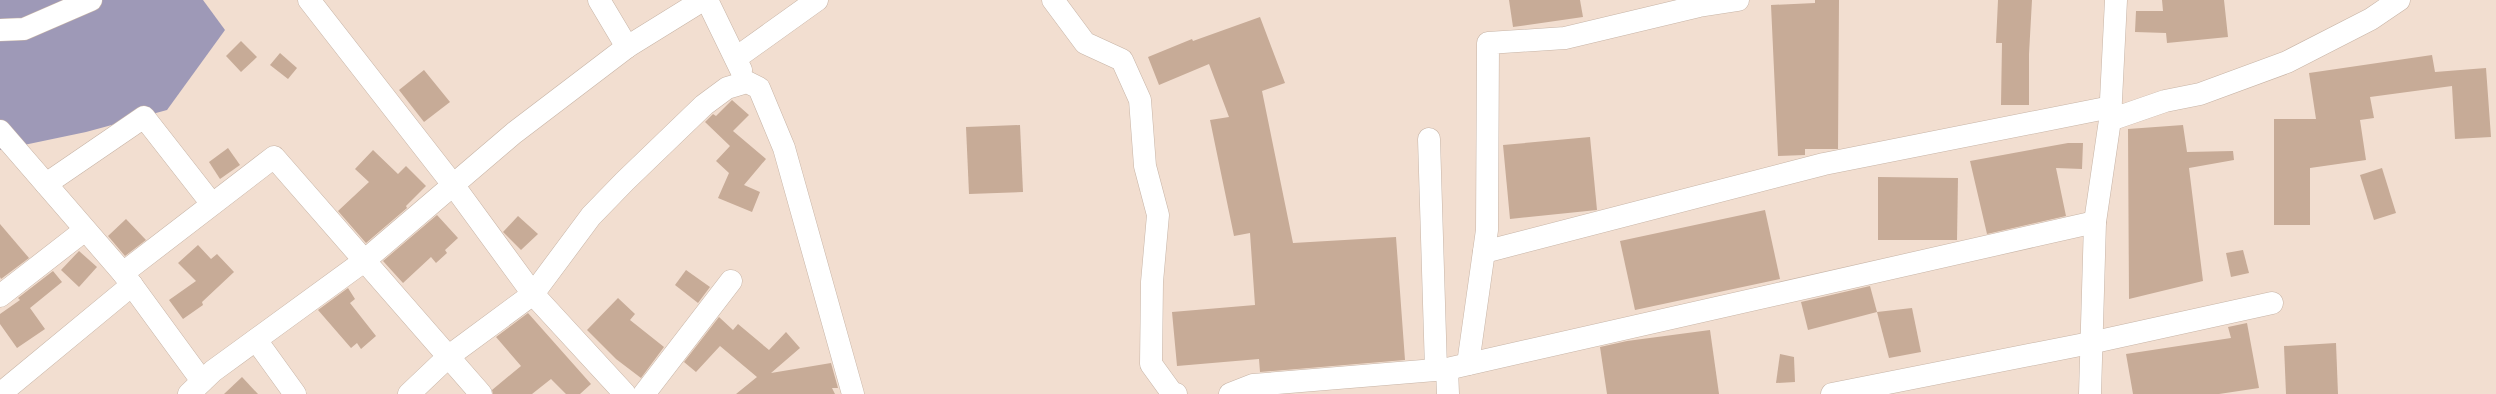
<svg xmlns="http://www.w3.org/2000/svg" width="2496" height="394" font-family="'Archivo Narrow',sans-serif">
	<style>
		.water { fill: #9e99b7 }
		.building { fill: #c7ab97 }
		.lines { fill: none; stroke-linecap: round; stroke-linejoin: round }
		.minor-casing { stroke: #c7b4a6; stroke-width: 23 }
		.minor { stroke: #fff; stroke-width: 22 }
	</style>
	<rect width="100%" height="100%" fill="#f2ded0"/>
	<!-- water -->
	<path class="water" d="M0,0H203L225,30L167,110L86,132L0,150Z"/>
	<!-- building -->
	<g class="building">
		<path d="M1509,0H1580L1583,17L1513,27Z"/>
		<path d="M1815,0H1839L1838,149H1805V155L1778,156L1771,5L1815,3Z"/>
		<path d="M1998,0H2032L2029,54V105H2001L2002,43H1996Z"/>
		<path d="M2162,0H2224L2228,37L2167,43L2166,33L2135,32L2136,11H2163Z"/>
		<path d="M1260,17L1285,83L1262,91L1293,243L1396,237L1405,360L1260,372L1259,359L1177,366L1172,312L1255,305L1250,233L1234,236L1210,120L1229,117L1209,64L1159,85L1148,57L1192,39L1193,41Z"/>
		<path d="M241,41L257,57L241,72L226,56Z"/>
		<path d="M280,53L297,68L288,79L270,65Z"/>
		<path d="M2432,55L2435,72L2486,68L2491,137L2455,139L2452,86L2370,97L2374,118L2360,120L2366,160L2310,168V225H2274V119H2316L2309,73Z"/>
		<path d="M424,70L450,102L424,122L399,90Z"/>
		<path d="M732,100L749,115L733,131L766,159L744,185L760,192L752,212L718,198L729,173L716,161L730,146L705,122L713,114L716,116Z"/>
		<path d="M1020,125L1023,192L969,194L966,127Z"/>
		<path d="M2183,125L2187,152L2233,151L2234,160L2189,168L2203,281L2129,299L2128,129Z"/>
		<path d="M1590,137L1597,210L1510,219L1503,145Z"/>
		<path d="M2068,143H2083L2082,169L2056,168L2066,216L1987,234L1970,161Z"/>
		<path d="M228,148L240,165L220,179L209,162Z"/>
		<path d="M373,150L398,174L406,166L426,186L406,206L407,208L366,243L338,211L369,182L355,169Z"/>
		<path d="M2382,168L2396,213L2374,220L2360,175Z"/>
		<path d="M1878,177L1958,178L1957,240H1878Z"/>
		<path d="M1765,210L1780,279L1635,310L1620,241Z"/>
		<path d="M437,215L458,238L445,250L447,253L436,263L431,257L403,283L383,261Z"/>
		<path d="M518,216L538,234L521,250L503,232Z"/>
		<path d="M126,219L146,240L125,256L108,236Z"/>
		<path d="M0,224L29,258L1,279L0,277Z"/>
		<path d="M198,245L211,259L217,254L234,272L202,302L203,305L183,319L169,300L196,281L178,263Z"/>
		<path d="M2243,250L2249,273L2231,277L2226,253Z"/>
		<path d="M79,251L97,267L79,287L61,270Z"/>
		<path d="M686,270L710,287L698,303L675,285Z"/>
		<path d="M53,271L62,282L30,308L45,329L17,348L0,324V314L20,300L18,298Z"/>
		<path d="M1870,286L1877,312L1808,330L1801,302Z"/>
		<path d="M348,288L355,299L350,303L376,336L361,349L357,343L351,348L318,310Z"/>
		<path d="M618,298L635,314L630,320L664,347L641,378L616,359L587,330Z"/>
		<path d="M1912,308L1921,352L1889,358L1877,312Z"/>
		<path d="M528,313L591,384L580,394H566L551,379L532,394H493L492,390L521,366L496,337Z"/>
		<path d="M719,317L733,330L738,324L769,350L786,332L800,348L771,373L831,363L838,388H832L835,394H736L757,377L720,346L696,372L684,362Z"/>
		<path d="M2247,323L2259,388L2219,394H2133L2126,354L2231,338L2228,327Z"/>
		<path d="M1710,330L1719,394H1607L1600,347L1627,341Z"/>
		<path d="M2336,343L2338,394H2286L2284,346Z"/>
		<path d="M1780,354L1794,357L1795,382L1776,383Z"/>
		<path d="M242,377L258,394H224Z"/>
	</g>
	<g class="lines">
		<!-- minor casing -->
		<g class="minor-casing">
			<g id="minor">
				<path d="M309,0L454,186L533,294L625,394"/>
				<path d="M599,0L627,47"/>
				<path d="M707,0L741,70"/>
				<path d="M1053,0L1085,43L1122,60L1140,100L1145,166L1158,215L1152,282L1151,364L1172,393L1176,394"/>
				<path d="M0,30L24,29L91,0"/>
				<path d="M736,58L817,0"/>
				<path d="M2110,120L2116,0"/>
				<path d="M0,131L123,273L202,381"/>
				<path d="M1429,139L1436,369"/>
				<path d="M46,184L144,117L212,204"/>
				<path d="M1484,252L1824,164L2111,107"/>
				<path d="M123,273L274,157L481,394"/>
				<path d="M0,296L85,230"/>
				<path d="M256,340L295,394"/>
				<path d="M1468,364L1487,230L1488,43L1565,38L1699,6L1738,0"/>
				<path d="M1447,369L1448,394"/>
				<path d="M0,394L132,285"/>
				<path d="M189,394L213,371L364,261L514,133L627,47L703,0"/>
				<path d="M409,394L449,356L533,294L591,216L625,181L704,105L727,88L747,82L759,88L784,148L853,394"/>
				<path d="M644,394L731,281"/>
				<path d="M1230,394L1253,385L1447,369L2095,222"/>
				<path d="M1832,394L2090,343L2272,303"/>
				<path d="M2090,394L2095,222L2110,120L2165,101L2200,94L2287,62L2371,19L2399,0"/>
			</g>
		</g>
		<!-- minor -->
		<use href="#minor" class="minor"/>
	</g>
</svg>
